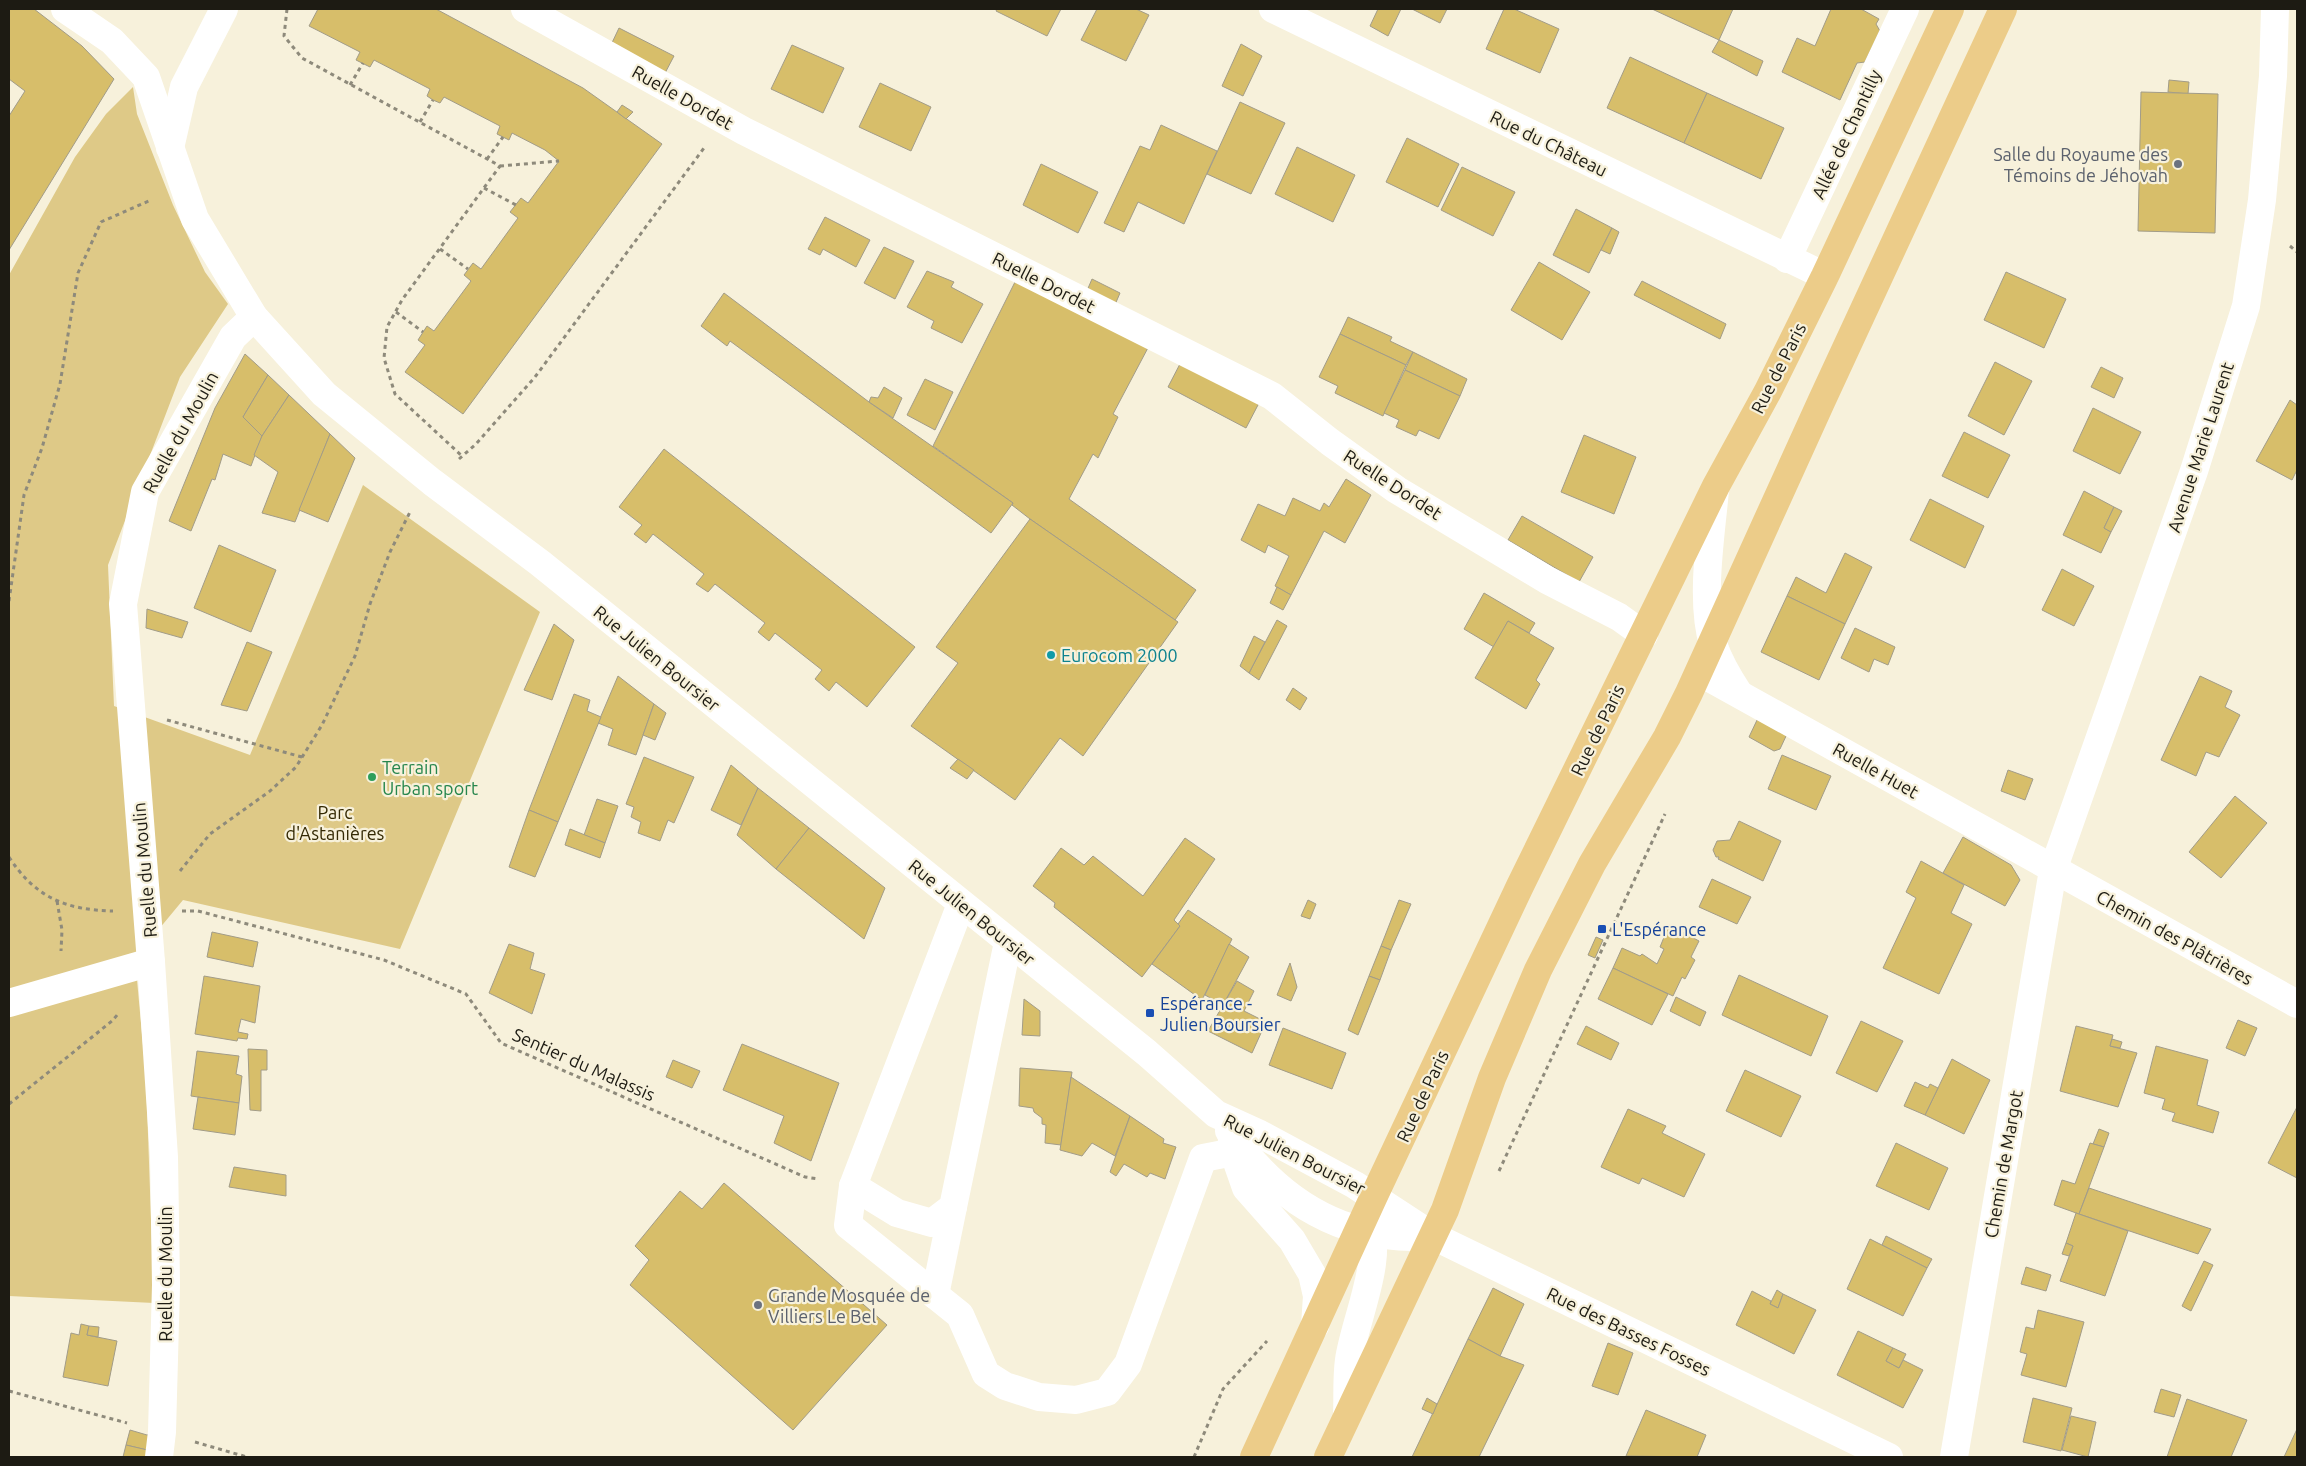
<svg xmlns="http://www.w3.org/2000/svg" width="2306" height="1466" font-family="Ubuntu,sans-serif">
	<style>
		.green { fill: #dec987 }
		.building { fill: #d7be6a; stroke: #a29c88 }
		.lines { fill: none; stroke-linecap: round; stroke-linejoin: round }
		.path { stroke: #8e8a7b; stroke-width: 3; stroke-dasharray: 4 4; stroke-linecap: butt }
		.minor { stroke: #fff; stroke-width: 28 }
		.major { stroke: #eccc89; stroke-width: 28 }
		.worship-dot { fill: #6b7280; stroke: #f7f1db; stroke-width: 2 }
		.culture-dot { fill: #0f9aa8; stroke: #f7f1db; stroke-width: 2 }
		.leisure-dot { fill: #2e9e5b; stroke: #f7f1db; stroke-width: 2 }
		.transit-dot { fill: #1a4fb4; stroke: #f7f1db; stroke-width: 2 }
		.labels { text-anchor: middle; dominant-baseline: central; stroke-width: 4.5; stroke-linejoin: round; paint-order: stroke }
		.street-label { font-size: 18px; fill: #1d1b13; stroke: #f7f1db }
		.worship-label { font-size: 18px; fill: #5b616d; stroke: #f7f1db; text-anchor: end }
		.culture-label { font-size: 18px; fill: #0d838f; stroke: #f7f1db; text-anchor: start }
		.leisure-label { font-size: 18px; fill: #27864d; stroke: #f7f1db; text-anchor: start }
		.park-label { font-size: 18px; fill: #342903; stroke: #f7f1db }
		.transit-label { font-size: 18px; fill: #164399; stroke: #f7f1db; text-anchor: start }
	</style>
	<rect width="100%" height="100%" fill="#f7f1db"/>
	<!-- green -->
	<path class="green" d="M133,87L137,114L173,205L205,272L228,304L180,377L108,565L114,706L250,755L363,485L540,612L400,949L183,900L135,958L146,1078L154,1303L9,1296V275L75,157L106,114Z"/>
	<!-- building -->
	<g class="building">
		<path d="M9,9H34L82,46L114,79L9,250V116L25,91L9,79Z"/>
		<path d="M318,9H436L583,88L662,144L463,414L405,372L425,345L418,340L427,326L434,331L471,281L464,275L473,263L481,269L518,218L510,212L521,198L528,203L559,161L545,150L512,133L509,140L497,134L500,126L444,97L440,103L433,100L427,96L430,89L374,60L370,67L356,60L360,52L309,26Z"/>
		<path d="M997,9H1061L1047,36L996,11Z"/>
		<path d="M1097,9H1136L1149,15L1126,61L1081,40Z"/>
		<path d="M1378,9H1401L1388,36L1370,26Z"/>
		<path d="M1412,9H1447L1440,23Z"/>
		<path d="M1504,9H1514L1559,29L1540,73L1486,49Z"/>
		<path d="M1652,9H1733L1719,40Z"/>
		<path d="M1831,9H1861L1879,19L1876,24L1880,31L1865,62L1857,63L1840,100L1782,72L1797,38L1815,46Z"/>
		<path d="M619,28L674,56L664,75L610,47Z"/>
		<path d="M1719,40L1763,61L1757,76L1712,52Z"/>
		<path d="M1241,44L1262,56L1243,96L1222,86Z"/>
		<path d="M792,45L844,68L823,113L771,89Z"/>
		<path d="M1630,57L1707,93L1684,143L1607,108Z"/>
		<path d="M2169,80L2189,82L2188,94L2168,92Z"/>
		<path d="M880,83L931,107L911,151L859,127Z"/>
		<path d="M2141,92L2218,94L2215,233L2138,231Z"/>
		<path d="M1707,93L1784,128L1761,179L1684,143Z"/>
		<path d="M1240,102L1285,123L1251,194L1207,174Z"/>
		<path d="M622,105L633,112L626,119L617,112Z"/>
		<path d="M1161,125L1217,151L1184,224L1138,202L1124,232L1104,223L1140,146L1150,150Z"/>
		<path d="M1407,138L1459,164L1438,207L1386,182Z"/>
		<path d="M1297,147L1355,175L1333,222L1275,194Z"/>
		<path d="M1041,164L1098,192L1078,233L1023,205Z"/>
		<path d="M1462,167L1515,192L1493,236L1441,210Z"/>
		<path d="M1576,209L1612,228L1589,273L1553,255Z"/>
		<path d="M825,217L870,240L856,267L823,249L820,255L808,249Z"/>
		<path d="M1612,228L1619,232L1610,254L1601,250Z"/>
		<path d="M884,247L914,261L895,299L864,283Z"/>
		<path d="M1539,262L1590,292L1562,340L1511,310Z"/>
		<path d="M927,271L954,282L951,287L983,304L962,343L931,328L934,321L907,307Z"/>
		<path d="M2006,272L2066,299L2044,348L1984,320Z"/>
		<path d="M1018,276L1150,344L1113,414L1118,417L1098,458L1093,454L1069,499L1196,590L1175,620L1030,519L1012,505L1013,503L933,446Z"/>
		<path d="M1092,279L1120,293L1114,307L1086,293Z"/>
		<path d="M1642,281L1726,324L1720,339L1634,295Z"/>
		<path d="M724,293L869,402L1013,503L991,533L730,341L727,346L701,326Z"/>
		<path d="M1348,317L1392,337L1390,341L1413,352L1406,365L1340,334Z"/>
		<path d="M1340,334L1406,365L1383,416L1335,393L1338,386L1319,377Z"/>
		<path d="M1413,352L1467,379L1460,396L1405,370Z"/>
		<path d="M245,354L268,375L243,417L262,436L251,466L223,454L215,480L212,479L191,531L169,521L215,408Z"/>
		<path d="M1181,362L1259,403L1246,428L1168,387Z"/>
		<path d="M1995,362L2032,381L2004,435L1968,416Z"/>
		<path d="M2101,367L2123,378L2114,398L2091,387Z"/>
		<path d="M1405,370L1460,396L1439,439L1419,430L1416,436L1396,427L1399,420L1384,413Z"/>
		<path d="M268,375L289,395L262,436L243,417Z"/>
		<path d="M925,379L953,392L935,430L907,415Z"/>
		<path d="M884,387L902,398L893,418L869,402L871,397L878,398Z"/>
		<path d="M289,395L330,434L295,522L262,513L278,472L254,455L262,436Z"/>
		<path d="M2290,400L2297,405V470L2292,480L2256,461Z"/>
		<path d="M2093,408L2141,432L2120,474L2073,451Z"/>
		<path d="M1964,432L2010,455L1988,498L1942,476Z"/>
		<path d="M330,434L355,458L328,522L299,510Z"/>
		<path d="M1584,435L1636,457L1614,514L1561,492Z"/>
		<path d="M664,449L915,647L867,707L836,682L829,691L815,679L822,670L775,633L769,641L758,632L765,623L715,584L708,592L696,584L704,574L653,534L646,543L634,534L642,525L619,507Z"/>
		<path d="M1346,479L1371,495L1345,543L1324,531L1291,595L1275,586L1289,556L1268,545L1265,553L1241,540L1258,504L1285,516L1293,498L1320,511L1324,503L1329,507Z"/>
		<path d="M2084,491L2114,507L2104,528L2111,532L2101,553L2063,535Z"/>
		<path d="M1930,499L1984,526L1965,568L1910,540Z"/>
		<path d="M2114,507L2122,511L2111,532L2104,528Z"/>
		<path d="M1522,516L1593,557L1579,582L1508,540Z"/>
		<path d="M1030,519L1178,622L1083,756L1060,738L1015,800L911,726L958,663L936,647Z"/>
		<path d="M219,545L276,570L251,632L194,608Z"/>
		<path d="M1845,553L1872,567L1845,624L1787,596L1796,577L1826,593Z"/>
		<path d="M2062,569L2094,586L2074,626L2042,610Z"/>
		<path d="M1277,587L1291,595L1283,610L1270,603Z"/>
		<path d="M1484,593L1535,623L1529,633L1508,621L1494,647L1464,629Z"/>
		<path d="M1787,596L1845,624L1819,680L1761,652Z"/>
		<path d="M147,609L188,622L182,638L146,628Z"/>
		<path d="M1277,620L1287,626L1259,680L1249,673Z"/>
		<path d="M1508,621L1554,648L1536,680L1540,684L1526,709L1475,678Z"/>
		<path d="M554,624L574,640L552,700L524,690Z"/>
		<path d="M1855,628L1895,647L1888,665L1874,659L1869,672L1841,658Z"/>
		<path d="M1254,636L1265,642L1249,673L1240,666Z"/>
		<path d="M247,642L272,652L247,711L221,705Z"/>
		<path d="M618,676L654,704L636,755L608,745L613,729L598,723Z"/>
		<path d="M2200,676L2232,691L2225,707L2240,715L2219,757L2206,752L2196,776L2161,760Z"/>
		<path d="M1293,688L1307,698L1300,710L1286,700Z"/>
		<path d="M574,694L590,700L587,711L601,717L558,822L529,810Z"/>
		<path d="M654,704L666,713L655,740L643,735Z"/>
		<path d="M1758,718L1787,734L1780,749L1774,751L1749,737Z"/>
		<path d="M1782,755L1831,776L1816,810L1768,789Z"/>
		<path d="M644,757L694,777L674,823L668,820L660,841L638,833L641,822L631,817L634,807L626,804Z"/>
		<path d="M958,759L974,770L967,779L950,768Z"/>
		<path d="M731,765L758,788L741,825L711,810Z"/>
		<path d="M2008,770L2033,779L2025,800L2001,791Z"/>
		<path d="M758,788L809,828L776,869L737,835Z"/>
		<path d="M2235,796L2267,823L2221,878L2189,852Z"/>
		<path d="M597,799L618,806L605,843L584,835Z"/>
		<path d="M529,810L558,822L535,877L509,867Z"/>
		<path d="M1739,821L1781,841L1763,881L1718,859L1719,857H1716L1713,850L1717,841L1730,840Z"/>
		<path d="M809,828L885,888L864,939L776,869Z"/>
		<path d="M570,829L605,843L600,858L565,845Z"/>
		<path d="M1963,837L2011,865L2020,880L2005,906L1943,873Z"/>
		<path d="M1185,838L1215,859L1174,920L1180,926L1142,977L1054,907L1055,903L1033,886L1061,848L1084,865L1093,856L1143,896Z"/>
		<path d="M1921,861L1964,885L1951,913L1972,924L1939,994L1883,968L1916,898L1906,892Z"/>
		<path d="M1712,879L1751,897L1737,924L1699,907Z"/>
		<path d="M1308,900L1316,904L1310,919L1301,916Z"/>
		<path d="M1399,900L1411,904L1391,950L1381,946Z"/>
		<path d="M1188,910L1232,939L1202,1000L1152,964L1180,926L1178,924Z"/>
		<path d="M1669,925L1699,941L1691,957L1695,960L1685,979L1682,977L1673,996L1613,968L1622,948L1640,956L1642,954L1657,964L1664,949L1660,947Z"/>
		<path d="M212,932L258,942L253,967L207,957Z"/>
		<path d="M1596,937L1603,940L1595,958L1588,955Z"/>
		<path d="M509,944L534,953L530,969L545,974L532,1014L489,993Z"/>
		<path d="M1229,944L1249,957L1223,1005L1205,995Z"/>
		<path d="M1381,946L1391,950L1380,980L1369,976Z"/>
		<path d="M1290,963L1297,987L1291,1001L1277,995Z"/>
		<path d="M1613,968L1668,994L1652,1025L1598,999Z"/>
		<path d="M1739,975L1828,1016L1811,1056L1722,1015Z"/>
		<path d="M204,976L260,986L255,1023L241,1019L238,1032L248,1034L247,1039L238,1038L237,1041L195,1034Z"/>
		<path d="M1369,976L1380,980L1358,1035L1348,1030Z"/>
		<path d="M1237,981L1254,991L1244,1011L1266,1022L1252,1053L1208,1031Z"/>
		<path d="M1676,997L1706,1012L1700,1026L1670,1011Z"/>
		<path d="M1024,999L1040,1011V1036L1022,1035Z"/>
		<path d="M2238,1020L2257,1028L2245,1056L2226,1048Z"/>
		<path d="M1861,1021L1903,1041L1877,1092L1836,1073Z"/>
		<path d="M1586,1026L1619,1043L1611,1060L1577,1044Z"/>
		<path d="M2076,1026L2113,1035L2110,1046L2137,1053L2118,1107L2060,1091Z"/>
		<path d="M1283,1028L1346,1053L1332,1089L1269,1065Z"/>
		<path d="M2112,1039L2122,1042L2120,1048L2110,1046Z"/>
		<path d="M742,1044L839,1083L811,1161L774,1143L784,1116L723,1090Z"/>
		<path d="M2156,1046L2208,1060L2197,1105L2219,1112L2213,1133L2172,1121L2175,1113L2162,1109L2165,1099L2144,1093Z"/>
		<path d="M248,1049L267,1050V1070H261V1111L250,1110Z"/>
		<path d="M197,1051L239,1056L236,1074L242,1076L239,1103L191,1096Z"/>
		<path d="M1952,1059L1990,1080L1964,1134L1925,1115Z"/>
		<path d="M673,1060L700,1071L692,1088L666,1077Z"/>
		<path d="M1020,1068L1072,1072L1061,1145L1045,1143L1046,1125L1042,1124V1118L1034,1112L1033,1108L1019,1106Z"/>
		<path d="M1745,1070L1801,1096L1781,1137L1726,1111Z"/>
		<path d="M1071,1077L1130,1116L1115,1156L1092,1143L1082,1156L1060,1150Z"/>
		<path d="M1915,1082L1928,1088L1930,1084L1938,1088L1925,1115L1904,1106Z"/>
		<path d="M198,1097L239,1103L235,1135L193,1129Z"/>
		<path d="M2297,1107V1178L2268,1163Z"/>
		<path d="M1628,1109L1666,1126L1662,1133L1705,1154L1684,1197L1642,1178L1639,1184L1601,1167Z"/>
		<path d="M1130,1116L1164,1139L1163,1143L1176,1147L1165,1179L1150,1173L1147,1177L1124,1164L1116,1176L1110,1172Z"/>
		<path d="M2099,1129L2109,1133L2104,1147L2093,1144Z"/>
		<path d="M1896,1143L1948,1168L1929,1210L1876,1186Z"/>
		<path d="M2090,1143L2104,1147L2079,1214L2054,1205L2062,1180L2075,1184Z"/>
		<path d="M234,1167L286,1175V1196L229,1187Z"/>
		<path d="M724,1183L887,1325L793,1430L630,1285L649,1260L635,1246L680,1191L702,1209Z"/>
		<path d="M2089,1188L2211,1229L2198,1254L2079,1214Z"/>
		<path d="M2076,1213L2128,1231L2105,1296L2060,1281L2073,1246L2066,1243Z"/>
		<path d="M1886,1236L1932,1259L1927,1268L1882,1245Z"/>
		<path d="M1870,1239L1927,1268L1903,1316L1847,1289Z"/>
		<path d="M2066,1243L2073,1246L2069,1256L2062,1254Z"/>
		<path d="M2204,1261L2213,1265L2191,1311L2182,1306Z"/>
		<path d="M2026,1267L2051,1275L2046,1291L2021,1284Z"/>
		<path d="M1493,1288L1524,1304L1500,1356L1468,1339Z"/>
		<path d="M1777,1290L1783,1294L1778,1308L1770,1304Z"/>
		<path d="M1752,1291L1771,1301L1770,1304L1778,1308L1783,1294L1816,1310L1794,1354L1736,1325Z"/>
		<path d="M2038,1310L2084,1322L2066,1387L2021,1375L2027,1354L2020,1352L2026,1327L2034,1329Z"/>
		<path d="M81,1324L89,1326L87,1335L117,1341L108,1386L63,1377L71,1333L79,1335Z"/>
		<path d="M89,1326L99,1327L98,1337L87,1335Z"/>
		<path d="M1858,1331L1893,1348L1886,1361L1899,1368L1903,1360L1923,1370L1903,1408L1837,1375Z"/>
		<path d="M1468,1339L1500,1356L1524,1365L1479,1457H1412Z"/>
		<path d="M1608,1343L1633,1353L1618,1395L1592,1386Z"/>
		<path d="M1893,1348L1906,1354L1899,1368L1886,1361Z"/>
		<path d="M2161,1389L2181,1395L2174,1417L2154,1412Z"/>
		<path d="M1427,1398L1437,1404L1433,1414L1422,1409Z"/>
		<path d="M2033,1398L2072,1408L2061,1451L2023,1442Z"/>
		<path d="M2187,1399L2247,1420L2231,1457H2167Z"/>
		<path d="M1646,1410L1706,1435L1697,1457L1626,1456Z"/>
		<path d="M2071,1416L2096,1422L2088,1457L2062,1450Z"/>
		<path d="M2297,1429V1457H2284Z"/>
		<path d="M130,1430L147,1435L162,1432L155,1452L126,1445Z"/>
		<path d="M126,1445L152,1451L150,1457H123Z"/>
	</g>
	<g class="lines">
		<!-- path -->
		<g class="path">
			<path d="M287,9L284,36L302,58L500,166L402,300L387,327L384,358L395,394L462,456"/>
			<path d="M350,85L363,63"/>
			<path d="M420,122L433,100"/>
			<path d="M487,159L503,137"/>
			<path d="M500,166L559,161"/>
			<path d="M484,188L516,205"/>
			<path d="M2290,246L2297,252"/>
			<path d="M440,249L468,269"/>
			<path d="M396,312L423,332"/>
			<path d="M459,459L476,444L535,377L704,148"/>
			<path d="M9,601L24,495L42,448L60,384L78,273L101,222L151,200"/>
			<path d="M167,720L302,757"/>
			<path d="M9,857C35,897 65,910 113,911"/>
			<path d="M180,871L210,834L270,791L296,767L322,725L355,656L370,604L390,552L411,510"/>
			<path d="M57,901L62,930L61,951"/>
			<path d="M182,911H198L384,960L466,994L501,1043L805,1177L819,1179"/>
			<path d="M9,1104L112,1021L118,1014"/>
			<path d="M1499,1171L1665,814"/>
			<path d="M9,1391L127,1423"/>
			<path d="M195,1442L247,1457"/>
			<path d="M1194,1457L1223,1389L1267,1341"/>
		</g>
		<!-- minor -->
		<g class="minor">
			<path d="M65,9L112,41L146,77L195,219L254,317L324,394L432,482L540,563L1147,1053L1216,1114L1260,1134L1355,1185L1433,1236L1889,1457"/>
			<path d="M525,9L744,131L1272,396L1330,442L1397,490L1547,580L1619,617L1644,635"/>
			<path d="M1273,9L1825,276"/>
			<path d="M170,148L184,87L224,9"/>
			<path d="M1787,259L1905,9"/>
			<path d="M1715,490C1711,536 1700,600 1713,644C1719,661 1728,677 1738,692"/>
			<path d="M1699,672L2297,1004"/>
			<path d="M961,904L853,1186L848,1225L960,1315L986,1374L1005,1386L1039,1397L1076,1400L1107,1392L1128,1364L1203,1158L1234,1152"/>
			<path d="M9,1003L151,962"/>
			<path d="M1229,1131C1278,1201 1345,1244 1433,1236"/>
			<path d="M1231,1145L1246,1188L1292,1240L1312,1274L1317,1296L1315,1326"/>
			<path d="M853,1186L897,1213L932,1223L953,1207L1008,942"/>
			<path d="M935,1295L953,1207"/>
			<path d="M1347,1415C1348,1394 1346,1373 1350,1354C1359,1308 1383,1261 1369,1215"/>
			<path d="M159,1457L162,1432L166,1285L164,1157L151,962L123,604L145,492L233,337L254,317"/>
			<path d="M1954,1457L2053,870L2194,471L2246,306L2262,200L2273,76L2275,9"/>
		</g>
		<!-- major -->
		<g class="major">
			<path d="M1254,1457L1374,1196L1520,886L1716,486L1768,391L1825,276L1950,9"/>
			<path d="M1328,1457L1445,1210L1492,1078L1538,970L1592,864L1667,737L1689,693L1822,400L2003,9"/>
		</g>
	</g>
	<!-- markers -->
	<g class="worship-dot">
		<circle cx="2178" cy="164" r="5"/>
		<circle cx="758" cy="1305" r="5"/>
	</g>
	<circle class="culture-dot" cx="1051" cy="655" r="5"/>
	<circle class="leisure-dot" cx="372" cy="777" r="5"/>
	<g class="transit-dot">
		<rect x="1597" y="924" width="10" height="10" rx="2.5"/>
		<rect x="1145" y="1008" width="10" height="10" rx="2.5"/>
	</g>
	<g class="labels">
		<!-- street labels -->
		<g class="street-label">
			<text transform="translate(683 97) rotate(29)">Ruelle Dordet</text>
			<text transform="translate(1846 134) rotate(-65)">Allée de Chantilly</text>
			<text transform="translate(1549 143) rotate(26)">Rue du Château</text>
			<text transform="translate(1044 282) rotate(27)">Ruelle Dordet</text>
			<text transform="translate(1778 368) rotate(-63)">Rue de Paris</text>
			<text transform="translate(180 432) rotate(-61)">Ruelle du Moulin</text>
			<text transform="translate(2200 447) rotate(-72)">Avenue Marie Laurent</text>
			<text transform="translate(1393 484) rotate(33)">Ruelle Dordet</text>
			<text transform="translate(657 658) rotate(39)">Rue Julien Boursier</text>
			<text transform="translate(1597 730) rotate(-64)">Rue de Paris</text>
			<text transform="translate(1876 770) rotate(29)">Ruelle Huet</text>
			<text transform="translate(144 870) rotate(-95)">Ruelle du Moulin</text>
			<text transform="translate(972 912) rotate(39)">Rue Julien Boursier</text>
			<text transform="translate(2175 937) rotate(29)">Chemin des Plâtrières</text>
			<text transform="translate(584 1064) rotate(24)">Sentier du Malassis</text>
			<text transform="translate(1422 1096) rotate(-65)">Rue de Paris</text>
			<text transform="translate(1295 1154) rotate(27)">Rue Julien Boursier</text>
			<text transform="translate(2003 1164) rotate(-80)">Chemin de Margot</text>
			<text transform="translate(165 1274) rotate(-90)">Ruelle du Moulin</text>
			<text transform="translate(1629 1331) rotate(26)">Rue des Basses Fosses</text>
		</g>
		<!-- worship labels -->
		<g class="worship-label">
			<text x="2168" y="154">Salle du Royaume des<tspan x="2168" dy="21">Témoins de Jéhovah</tspan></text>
			<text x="768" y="1295" text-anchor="start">Grande Mosquée de<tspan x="768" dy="21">Villiers Le Bel</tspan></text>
		</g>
		<!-- culture labels -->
		<g class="culture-label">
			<text x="1061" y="655">Eurocom 2000</text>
		</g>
		<!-- leisure labels -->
		<g class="leisure-label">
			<text x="382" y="767">Terrain<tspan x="382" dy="21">Urban sport</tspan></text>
		</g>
		<!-- park labels -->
		<g class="park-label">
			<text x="335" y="812">Parc<tspan x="335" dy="21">d'Astanières</tspan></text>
		</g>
		<!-- transit labels -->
		<g class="transit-label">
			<text x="1612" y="929">L'Espérance</text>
			<text x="1160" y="1003">Espérance -<tspan x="1160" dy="21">Julien Boursier</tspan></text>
		</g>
	</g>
	<!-- border -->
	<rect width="2306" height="1466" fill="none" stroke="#1d1b13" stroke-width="20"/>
</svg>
